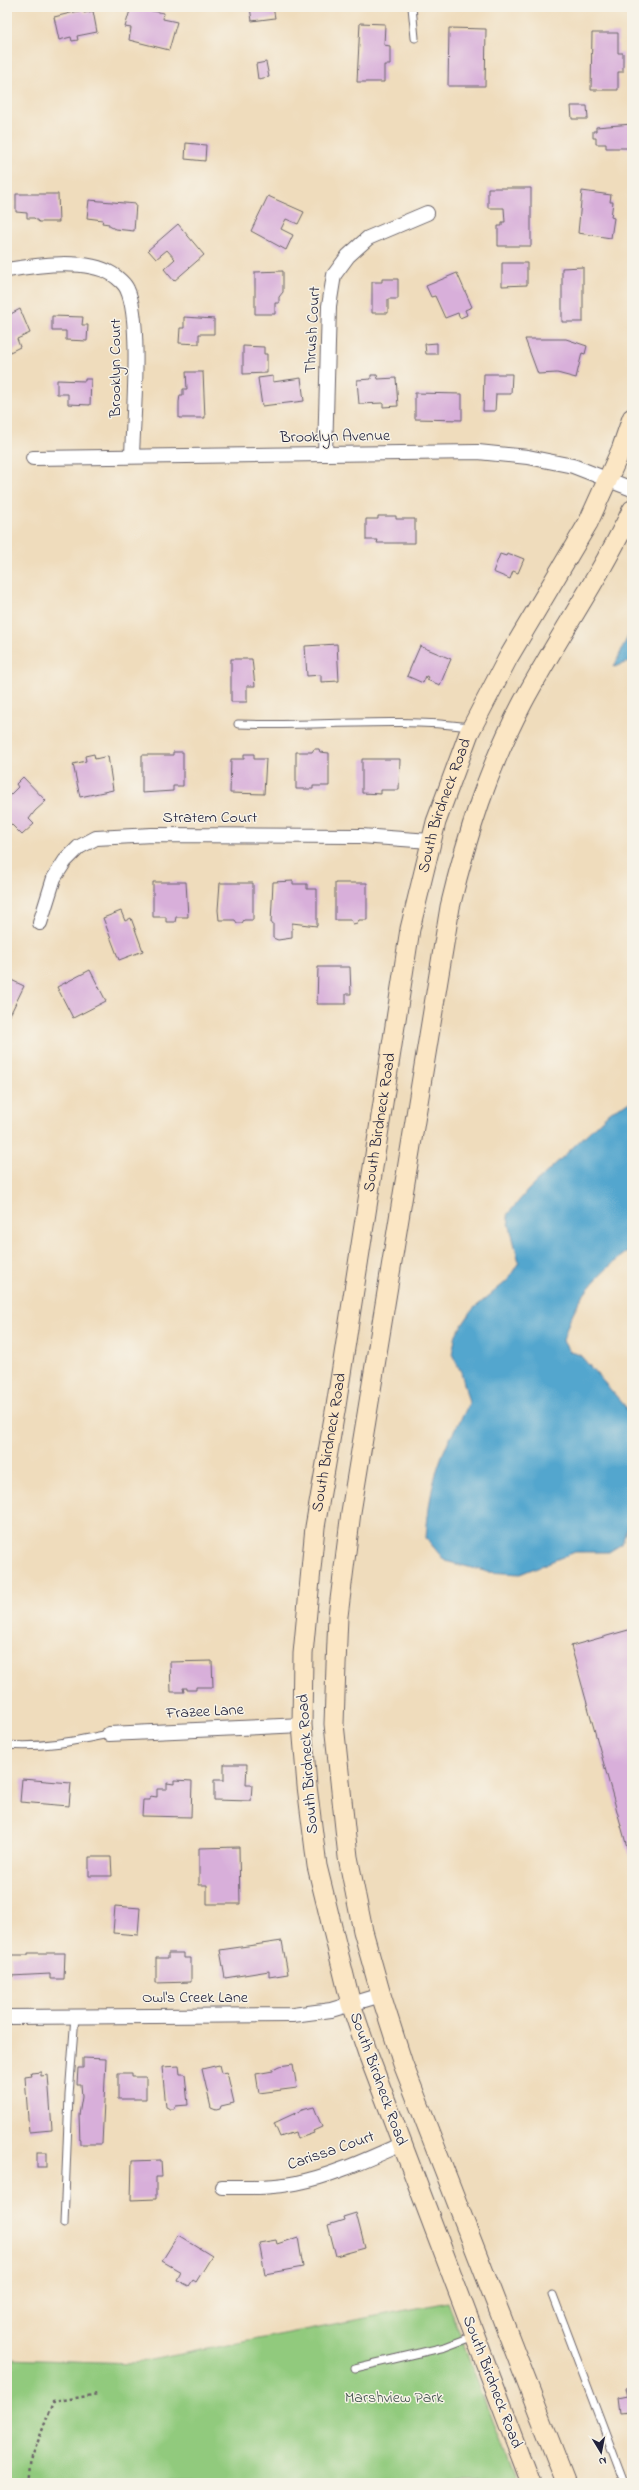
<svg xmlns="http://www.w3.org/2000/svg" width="639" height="2490" font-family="'Indie Flower',sans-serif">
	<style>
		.green { fill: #91ca7d; stroke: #5a765c }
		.water { fill: #52a6ce; stroke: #3a6484 }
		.building { fill: #d8afda }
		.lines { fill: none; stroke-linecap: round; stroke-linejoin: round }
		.service-casing { stroke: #6a6368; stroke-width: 9 }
		.minor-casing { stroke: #6a6368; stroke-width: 16 }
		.secondary-casing { stroke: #6a6368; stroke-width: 21 }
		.path { stroke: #6a6368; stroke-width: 2.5; stroke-dasharray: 3 3; stroke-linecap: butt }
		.service { stroke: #fff; stroke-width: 7 }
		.minor { stroke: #fff; stroke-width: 14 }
		.secondary { stroke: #fbe6c4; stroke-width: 19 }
		.labels { text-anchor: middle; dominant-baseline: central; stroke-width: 3; stroke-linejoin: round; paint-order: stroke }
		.street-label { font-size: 16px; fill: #22223b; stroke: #f7f3e8 }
		.park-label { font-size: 16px; fill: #43544f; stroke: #f7f3e8 }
	</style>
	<rect width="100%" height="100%" fill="#f7f3e8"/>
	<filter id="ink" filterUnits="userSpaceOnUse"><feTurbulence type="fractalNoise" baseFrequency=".025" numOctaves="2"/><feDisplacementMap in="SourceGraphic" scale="8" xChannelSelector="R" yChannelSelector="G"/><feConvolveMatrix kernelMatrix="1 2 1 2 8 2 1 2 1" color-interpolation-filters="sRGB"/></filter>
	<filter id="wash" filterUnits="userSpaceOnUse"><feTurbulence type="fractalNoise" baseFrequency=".012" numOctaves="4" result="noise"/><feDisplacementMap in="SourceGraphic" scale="16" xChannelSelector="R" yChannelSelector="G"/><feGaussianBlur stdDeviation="0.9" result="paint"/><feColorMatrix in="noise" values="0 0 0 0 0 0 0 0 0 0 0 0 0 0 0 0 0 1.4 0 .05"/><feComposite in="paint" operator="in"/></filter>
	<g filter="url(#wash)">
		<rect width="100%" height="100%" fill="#efdcbc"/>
		<!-- green -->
		<path class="green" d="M448,2302L515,2483H7V2359L135,2363Z"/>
		<!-- water -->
		<g class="water">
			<path d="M632,627V661L614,667Z"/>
			<path d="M632,1101V1248C598,1274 573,1299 563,1341L569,1351L580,1355L625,1406L632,1425V1511L622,1544L609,1552H575L520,1574L488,1572L445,1561L426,1538C428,1507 433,1473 447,1444C454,1430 463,1417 469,1403L461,1372L452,1354L456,1334L473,1309L507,1281L519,1262L507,1215L528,1190L611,1111Z"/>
		</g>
		<g id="blocks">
			<!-- building -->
			<g class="building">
				<path d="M131,7L164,13L163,19L177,22L169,50L129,40L131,28L125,27Z"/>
				<path d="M250,7H273L275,18L252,21Z"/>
				<path d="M83,10L84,13L93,11L97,32L77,36L78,40L72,41L71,37L59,40L54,17Z"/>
				<path d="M360,23L385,24L384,45L390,46V65H384V82H357Z"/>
				<path d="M449,28L486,29L485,86H448Z"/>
				<path d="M592,33H618V53H623V72H618V90H591Z"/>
				<path d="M266,62L269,77L258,79L256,64Z"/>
				<path d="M571,106H587L588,119H572Z"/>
				<path d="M632,124V146L630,148H606V144H596V138H593V131H596V127Z"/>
				<path d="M186,143L206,145L205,161L185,159Z"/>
				<path d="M488,188H531V246H498V226H502V222H505L504,208H488Z"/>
				<path d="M582,191L611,195L610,202H613L611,217L614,218L611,238L578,233Z"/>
				<path d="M16,194H58L59,222H39L34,218H27V213L16,212Z"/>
				<path d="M268,196L304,212L298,224L286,219L281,229L293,235L286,250L251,231Z"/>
				<path d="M89,200L136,204L134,231L115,229L109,226V224L102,223L103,220L87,218Z"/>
				<path d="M178,224L204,255L174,281L164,269L175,259L167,250L156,259L148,250Z"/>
				<path d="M502,263H527V285L502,286Z"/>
				<path d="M583,267V322H562V268Z"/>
				<path d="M283,271V292L279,297V303H275V314H255V272Z"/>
				<path d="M457,273L472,307L465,310L467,315L460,318L458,313L445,318L435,296L431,297L426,286Z"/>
				<path d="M382,279H398V299H388V313H372V282H382Z"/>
				<path d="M20,309L30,333L17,339L20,347L8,353L7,316Z"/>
				<path d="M52,316L83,317L82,325H88L87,341L66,340V331H52Z"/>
				<path d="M184,317L214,319V334H199V344L179,343L180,328H184Z"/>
				<path d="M525,339H566L587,346L585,354L582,353L576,378L557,373L538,374Z"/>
				<path d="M437,343V354H426L425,344Z"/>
				<path d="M243,346L264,347V354H267V373L243,374Z"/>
				<path d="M186,372H203L205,418H179V402L180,395H183V389H187Z"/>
				<path d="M484,374H512L511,394H496L495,411H483Z"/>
				<path d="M371,375H377L378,379L396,378L398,406L383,407V403L359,404L357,380L371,379Z"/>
				<path d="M273,376V382L301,378L304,401L262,406L258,378Z"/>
				<path d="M85,379H91L90,405L68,404V394H57V380L85,381Z"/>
				<path d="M415,393L462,394V420L415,419Z"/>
				<path d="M378,516H396V519H415V543H377L378,540H366V519H378Z"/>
				<path d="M500,554L506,556L507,554L513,556L514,555L524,559L518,573L513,571L510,579L493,572Z"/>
				<path d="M337,644L339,681L321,682V675L307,676L305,646Z"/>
				<path d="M420,646L451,659L440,685L427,680L429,677L426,676L423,683L407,676Z"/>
				<path d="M231,659H252L255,686H247V702H231Z"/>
				<path d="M314,749H319L320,752L329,753V786H313V789H296V752H312Z"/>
				<path d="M173,752H183V786H173V791L142,793V755H173Z"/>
				<path d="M94,754L95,759L108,756L113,790L80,797L73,764L86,761L85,756Z"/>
				<path d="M244,754H254V759H266L264,794L230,793L231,759H244Z"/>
				<path d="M362,759H400L399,790H381V794L362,793Z"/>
				<path d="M23,777L46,801L35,811L29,819L34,824L22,835L7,820V798L18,787L16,784Z"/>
				<path d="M293,881V884H307V889H317V926L292,923V938L278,940L273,938V923H271L273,882Z"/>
				<path d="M153,882H186L188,917H176L175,922H166V917H153Z"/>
				<path d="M220,883H253V920H244L242,923H237L235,920H219L218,910Z"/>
				<path d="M335,883H367V920H359L357,923L353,924L351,920H335Z"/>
				<path d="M121,911L125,921L131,918L143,951L119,960L103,918Z"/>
				<path d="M318,967H350L351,994H346V1004H317Z"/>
				<path d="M90,970L106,1001L73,1018L57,987Z"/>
				<path d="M7,978L24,986L9,1017L7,1016Z"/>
				<path d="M632,1629V1865L571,1646Z"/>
				<path d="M212,1661L213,1687H196V1690H187V1688H183L184,1692H171L170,1662Z"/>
				<path d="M224,1764H247L246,1785H252L251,1801L214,1800V1780H224Z"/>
				<path d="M22,1779L71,1783L69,1806L20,1802Z"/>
				<path d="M174,1780L192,1781L191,1817L142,1816L143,1800H150V1796L157,1797V1789H167V1783L174,1784Z"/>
				<path d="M239,1847L240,1904H207V1885H199V1848Z"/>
				<path d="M89,1857H111L112,1876H89Z"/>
				<path d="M115,1906L140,1908L138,1935L113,1933Z"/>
				<path d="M282,1941L288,1974L269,1977V1971L225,1978L220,1950Z"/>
				<path d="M28,1953H65L64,1979H50V1974L11,1976V1955H28Z"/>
				<path d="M168,1953H184V1958H191V1982L156,1983V1958H168Z"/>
				<path d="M83,2058L106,2059L102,2144H80L79,2115L82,2097L81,2084H77L78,2068H83Z"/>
				<path d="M293,2064L297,2088L259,2093L256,2074L273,2071V2069L279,2066Z"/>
				<path d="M219,2065L221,2073L227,2072L234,2103L221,2106L220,2109L216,2110L211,2108L202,2069Z"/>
				<path d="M179,2066L180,2074H185L188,2105L175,2106L174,2109H170L166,2107L162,2067Z"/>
				<path d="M41,2072V2076L48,2075L52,2130L29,2132L25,2077L32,2076L31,2073Z"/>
				<path d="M118,2073H132V2077H146V2099H118Z"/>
				<path d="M314,2107L322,2127L313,2131L314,2133L297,2139L295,2132L280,2137L274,2123L302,2110Z"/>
				<rect x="37" y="2152" width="10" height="15"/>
				<path d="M161,2160L162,2177H156V2199L131,2200L132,2161Z"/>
				<path d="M356,2213L365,2248L336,2256L328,2225L344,2220L343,2217Z"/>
				<path d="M178,2235L212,2256L196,2282L193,2280L189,2286L177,2280L181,2272L162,2261Z"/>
				<path d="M298,2237L303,2267L265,2274L259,2243L276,2240L277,2244Z"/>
				<path d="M632,2387V2420H631L630,2412L620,2413L618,2397L628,2395L626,2388Z"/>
			</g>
		</g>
	</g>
	<g filter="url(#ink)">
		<use href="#blocks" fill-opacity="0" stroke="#6a6368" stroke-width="1"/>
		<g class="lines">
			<!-- service casing -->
			<g class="service-casing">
				<g id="service">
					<path d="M412,7L415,38"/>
					<path d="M238,724C316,727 393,717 470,727"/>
					<path d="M7,1745C43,1748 75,1741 109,1734"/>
					<path d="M64,2224L69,2095L75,2016"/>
					<path d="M553,2295L624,2483"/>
					<path d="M355,2368L445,2347L474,2336"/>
				</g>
			</g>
			<!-- minor casing -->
			<g class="minor-casing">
				<g id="minor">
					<path d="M7,270C36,265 86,258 112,274C117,277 125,284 127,289C142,320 133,419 132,456"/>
					<path d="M325,454L329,306L334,275L348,256L368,238L427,213"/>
					<path d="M33,458L478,452L528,457L573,466L632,489"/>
					<path d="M40,923L54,878L65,861L79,847L96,838L152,835L361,836L430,841"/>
					<path d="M109,1734L302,1725"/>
					<path d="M7,2017L293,2015L331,2010L381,1995"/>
					<path d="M222,2187C247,2187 271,2188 296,2183C332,2176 368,2159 402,2144"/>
				</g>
			</g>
			<!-- secondary casing -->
			<g class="secondary-casing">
				<g id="secondary">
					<path id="s1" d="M531,2483L368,2054L351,2004L317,1866L307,1786L302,1725L303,1654L315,1527L336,1406L410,929L436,822L469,733L508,658L588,523L621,450L632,418"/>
					<path d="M566,2483L403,2064L381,1995L363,1931L348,1857L334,1724L336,1665L338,1616L351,1512L450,907C467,835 488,768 523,702C558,637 600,577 632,510"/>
				</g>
			</g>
			<!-- path -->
			<path class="path" d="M29,2483L32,2457L53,2402L98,2394"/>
			<!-- service -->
			<use href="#service" class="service"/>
			<!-- minor -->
			<use href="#minor" class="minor"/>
			<!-- secondary -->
			<use href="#secondary" class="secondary"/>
		</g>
	</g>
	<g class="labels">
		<!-- street labels -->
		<g class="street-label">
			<text transform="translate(313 330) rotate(-87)">Thrush Court</text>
			<text transform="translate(116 368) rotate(-90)">Brooklyn Court</text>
			<text transform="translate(335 437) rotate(-1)">Brooklyn Avenue</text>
			<text stroke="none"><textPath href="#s1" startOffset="1728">South Birdneck Road</textPath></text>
			<text x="210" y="818">Stratem Court</text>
			<text stroke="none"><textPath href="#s1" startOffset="1404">South Birdneck Road</textPath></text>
			<text stroke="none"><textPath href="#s1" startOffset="1080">South Birdneck Road</textPath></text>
			<text transform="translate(205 1712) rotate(-3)">Frazee Lane</text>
			<text transform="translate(308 1764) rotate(-94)">South Birdneck Road</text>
			<text x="195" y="1998">Owl's Creek Lane</text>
			<text transform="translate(378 2079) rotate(70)">South Birdneck Road</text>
			<text transform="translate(331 2151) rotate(-19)">Carissa Court</text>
			<text transform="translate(492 2382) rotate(69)">South Birdneck Road</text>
		</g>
		<!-- park labels -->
		<g class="park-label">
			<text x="394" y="2398">Marshview Park</text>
		</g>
	</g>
	<!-- margin -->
	<rect width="639" height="2490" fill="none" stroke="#f7f3e8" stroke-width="24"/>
	<!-- north arrow -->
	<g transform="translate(601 2452) rotate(170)" stroke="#f7f3e8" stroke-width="3" paint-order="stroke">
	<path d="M0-3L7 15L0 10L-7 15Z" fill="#22223b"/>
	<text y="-6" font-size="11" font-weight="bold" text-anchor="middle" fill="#22223b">N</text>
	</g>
</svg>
